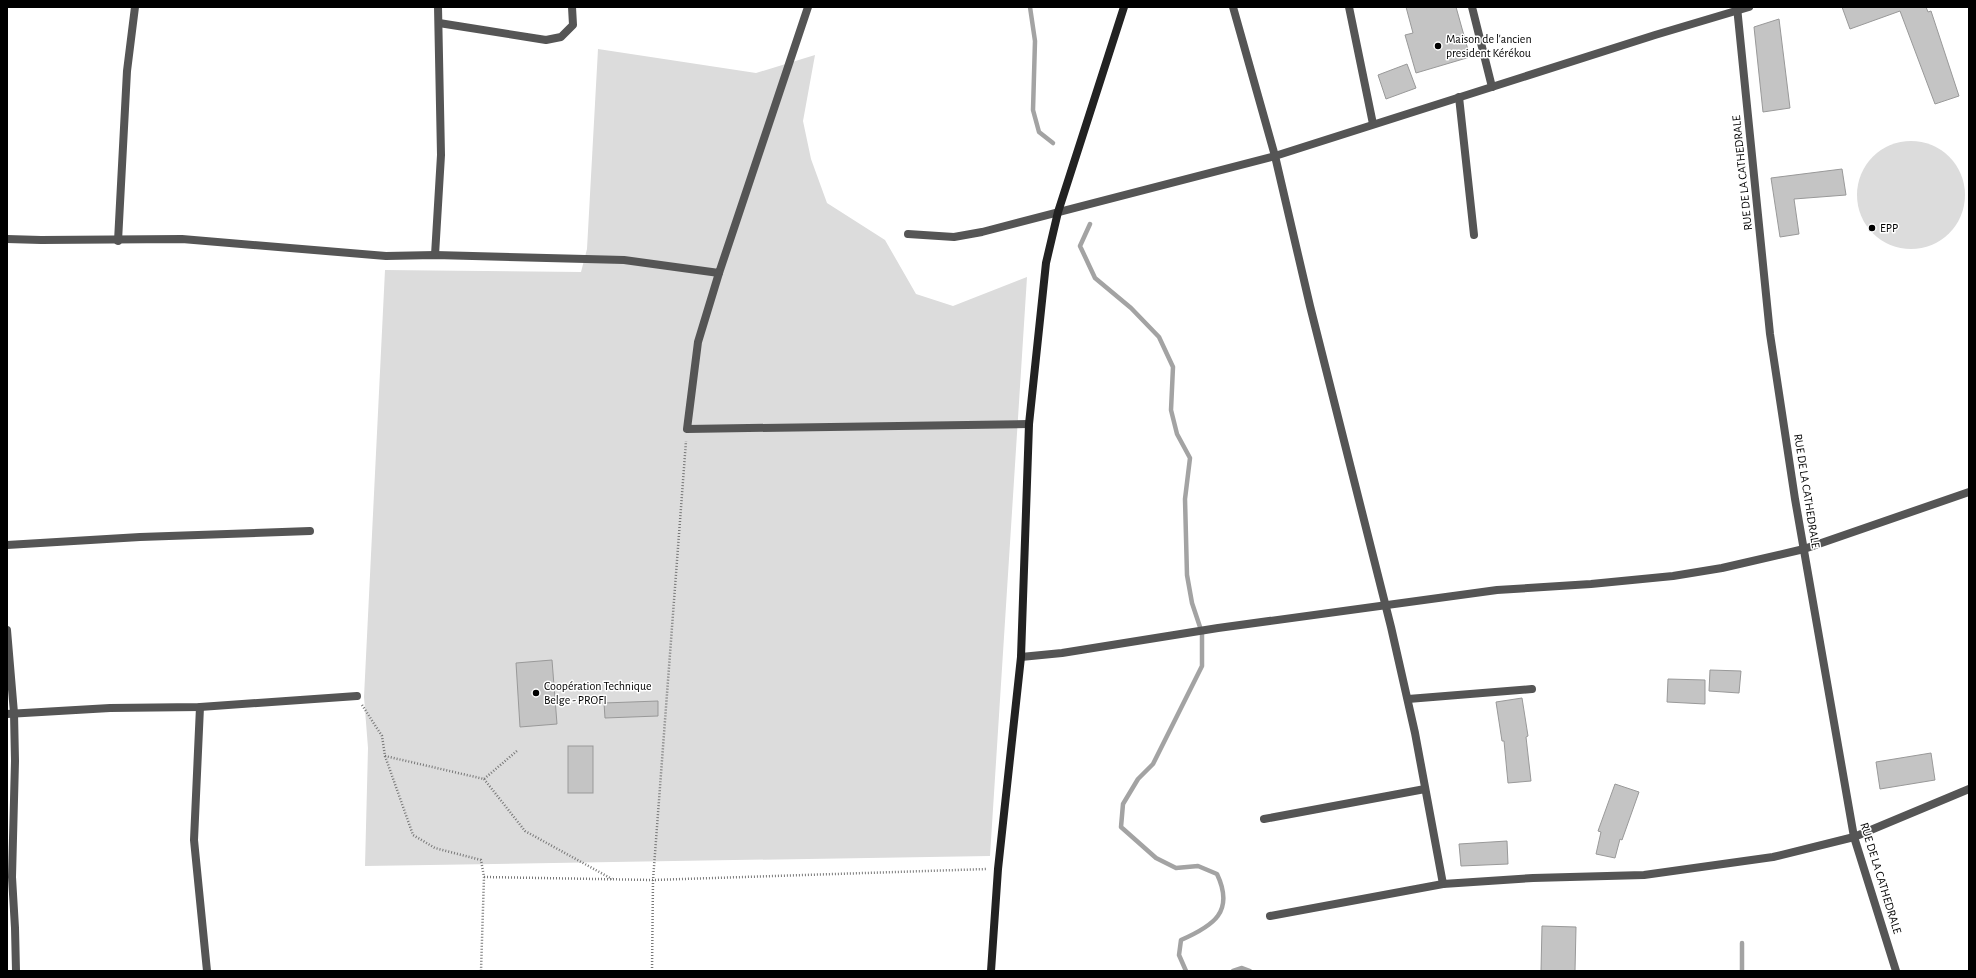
<svg xmlns="http://www.w3.org/2000/svg" width="1976" height="978" font-family="'Alegreya Sans',sans-serif">
	<style>
		.green { fill: #dcdcdc }
		.lines { fill: none; stroke-linecap: round; stroke-linejoin: round }
		.stream { stroke: #a3a3a3; stroke-width: 4.5 }
		.building { fill: #c4c4c4; stroke: #999 }
		.path { stroke: #777; stroke-width: 2.5; stroke-dasharray: 1 2; stroke-linecap: butt }
		.street { stroke: #555; stroke-width: 8 }
		.secondary { stroke: #222; stroke-width: 8 }
		.poi-dot { fill: #000; stroke: #fff; stroke-width: 1.5 }
		.labels { text-anchor: middle; dominant-baseline: central; stroke-width: 3; stroke-linejoin: round; paint-order: stroke }
		.poi-label { font-size: 12px; fill: #000; stroke: #fff; text-anchor: start }
		.street-label { font-size: 12px; fill: #000; stroke: #fff }
	</style>
	<rect width="100%" height="100%" fill="#fff"/>
	<!-- green -->
	<g class="green">
		<path d="M598,49L756,73L815,55L803,121L811,159L827,203L885,240L916,294L953,306L1027,277L990,856L365,866L368,748L364,697L385,270L581,272L587,249Z"/>
		<circle cx="1911" cy="195" r="54"/>
	</g>
	<g class="lines">
		<!-- stream -->
		<g class="stream">
			<path d="M1030,7L1035,41L1033,110L1039,132L1053,143"/>
			<path d="M1090,224L1080,246L1095,278L1131,308L1159,337L1173,367L1171,410L1177,434L1190,458L1185,499L1187,575L1192,603L1202,633V666L1153,764L1138,779L1123,804L1121,827L1156,858L1176,868L1198,866L1217,874C1235,912 1213,926 1181,940L1179,955L1186,971"/>
			<path d="M1742,943V971"/>
			<path d="M1233,971L1242,968L1250,971"/>
		</g>
	</g>
	<!-- building -->
	<g class="building">
		<path d="M1406,7H1456L1470,57L1416,73L1405,35L1413,33Z"/>
		<path d="M1842,7H1926L1928,12L1931,11L1959,96L1935,104L1900,11L1850,29Z"/>
		<path d="M1779,19L1790,108L1763,112L1754,27Z"/>
		<path d="M1407,64L1416,88L1386,99L1378,75Z"/>
		<path d="M1842,169L1846,195L1794,199L1799,234L1780,237L1771,178Z"/>
		<path d="M552,660L557,724L520,727L516,663Z"/>
		<path d="M1710,670L1741,671L1739,693L1709,691Z"/>
		<path d="M1668,679L1705,680V704L1667,702Z"/>
		<path d="M1522,698L1528,736L1526,737L1531,781L1508,783L1504,741H1502L1496,702Z"/>
		<path d="M658,701V716L605,718L604,703Z"/>
		<rect x="568" y="746" width="25" height="47"/>
		<path d="M1931,753L1935,780L1880,789L1876,762Z"/>
		<path d="M1615,784L1639,792L1622,840L1620,839L1615,858L1596,854L1601,832L1598,831Z"/>
		<path d="M1507,841L1508,864L1461,866L1459,844Z"/>
		<path d="M1542,926L1576,927L1575,971H1541Z"/>
	</g>
	<g class="lines">
		<!-- path -->
		<g class="path">
			<path d="M362,705L382,736L385,756L484,779L518,750"/>
			<path d="M385,756L413,835L435,848L481,860L484,877L481,971"/>
			<path d="M484,779L525,831L612,879"/>
			<path d="M484,877L653,880L987,869"/>
			<path d="M652,971L653,880L686,441"/>
		</g>
		<!-- street -->
		<g class="street">
			<path d="M1233,7L1275,156L1310,306L1391,627L1415,733L1443,884L1533,878L1644,875L1773,857L1854,837L1969,789"/>
			<path d="M1349,7L1373,124"/>
			<path d="M1472,7L1492,87"/>
			<path d="M1737,7L1770,334L1795,499L1854,837L1896,971"/>
			<path d="M439,23L546,40L561,37L573,25L572,7"/>
			<path d="M1459,97L1474,235"/>
			<path d="M908,234L954,237L982,232L1275,156L1655,35L1749,7"/>
			<path d="M7,239L41,240L182,239L386,256L435,255L624,260L719,273L808,7"/>
			<path d="M118,241L127,71L135,7"/>
			<path d="M435,255L441,155L438,7"/>
			<path d="M719,273L698,342L687,429L1029,424"/>
			<path d="M7,545L140,537L310,531"/>
			<path d="M7,630L14,713L15,761L12,877L15,928L16,971"/>
			<path d="M1021,657L1062,653L1218,628L1497,590L1591,584L1673,576L1722,568L1804,549L1969,492"/>
			<path d="M1408,699L1532,689"/>
			<path d="M200,707L194,840L207,971"/>
			<path d="M7,714L110,708L200,707L357,696"/>
			<path d="M1264,819L1425,789"/>
			<path d="M1270,916L1443,884"/>
		</g>
		<!-- secondary -->
		<path class="secondary" d="M991,971L998,869L1021,657L1029,424L1046,263L1058,212L1124,7"/>
	</g>
	<!-- markers -->
	<g class="poi-dot">
		<circle cx="1438" cy="46" r="4"/>
		<circle cx="1872" cy="228" r="4"/>
		<circle cx="536" cy="693" r="4"/>
	</g>
	<g class="labels">
		<!-- poi labels -->
		<g class="poi-label">
			<text x="1446" y="39">Maison de l'ancien<tspan x="1446" dy="14">president Kérékou</tspan></text>
			<text x="1880" y="228">EPP</text>
			<text x="544" y="686">Coopération Technique<tspan x="544" dy="14">Belge - PROFI</tspan></text>
		</g>
		<!-- street labels -->
		<g class="street-label">
			<text transform="translate(1742 173) rotate(-96)">RUE DE LA CATHEDRALE</text>
			<text transform="translate(1807 491) rotate(81)">RUE DE LA CATHEDRALE</text>
			<text transform="translate(1881 878) rotate(73)">RUE DE LA CATHEDRALE</text>
		</g>
	</g>
	<!-- border -->
	<rect width="1976" height="978" fill="none" stroke="#000000" stroke-width="16"/>
</svg>
